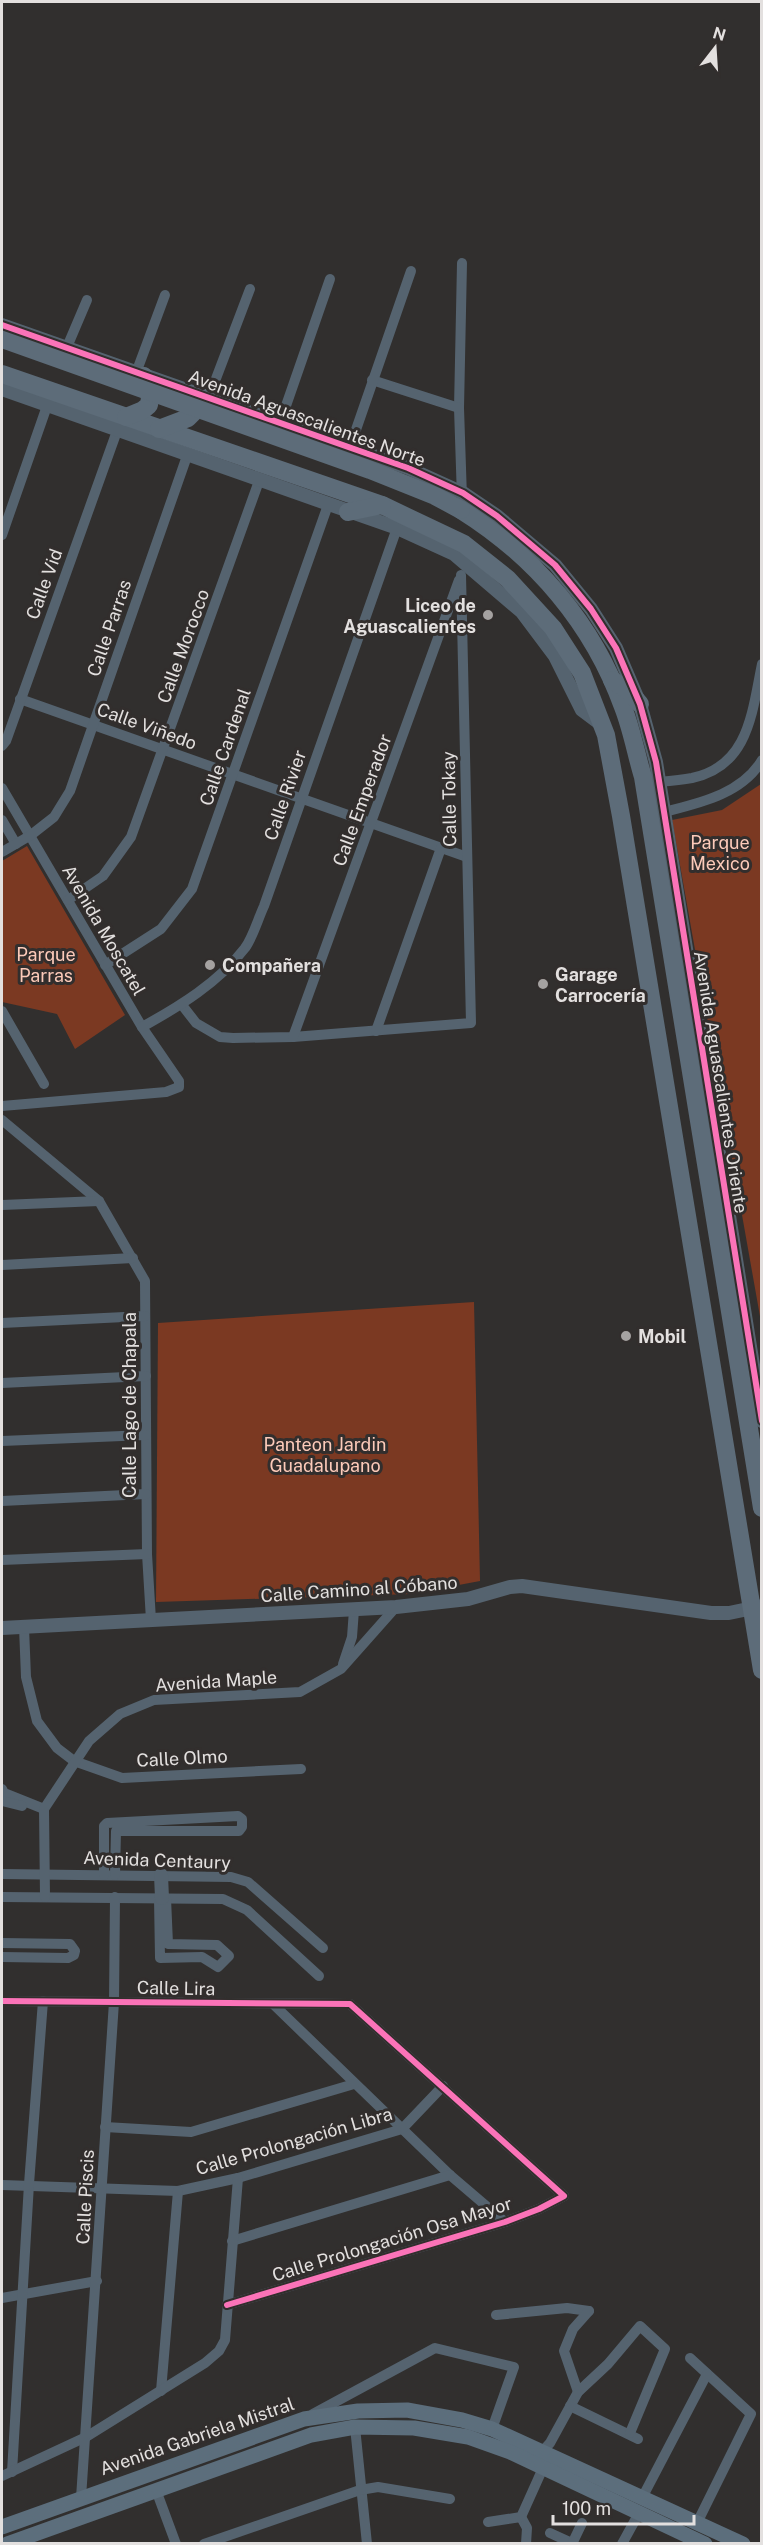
<svg xmlns="http://www.w3.org/2000/svg" width="763" height="2545" font-family="'Public Sans',sans-serif">
	<style>
		.green { fill: #7b3922 }
		.lines { fill: none; stroke-linecap: round; stroke-linejoin: round }
		.minor { stroke: #55636f; stroke-width: 10 }
		.tertiary { stroke: #55636f; stroke-width: 14 }
		.secondary { stroke: #5c6e7c; stroke-width: 15 }
		.primary { stroke: #5d6c79; stroke-width: 18 }
		.primary-bridge { stroke: #5d6c79; stroke-width: 18 }
		.cycleway-casing { stroke: #322e2d; stroke-width: 10 }
		.cycleway { stroke: #fb73b8; stroke-width: 6 }
		.poi-dot { fill: #a5a2a1; stroke: #322e2d; stroke-width: 2 }
		.labels { text-anchor: middle; dominant-baseline: central; stroke-width: 6; stroke-linejoin: round; paint-order: stroke }
		.street-label { font-size: 18px; fill: #e3e0df; stroke: #322e2d }
		.poi-label { font-size: 18px; font-weight: bold; fill: #e3e0df; stroke: #322e2d; text-anchor: start }
		.park-label { font-size: 18px; fill: #fccab9; stroke: #322e2d }
	</style>
	<rect width="100%" height="100%" fill="#312f2e"/>
	<!-- green -->
	<g class="green">
		<path d="M761,784V1322L672,820L722,810Z"/>
		<path d="M27,846L125,1015L75,1049L57,1014L2,1002V861Z"/>
		<path d="M474,1302L480,1581L411,1594L156,1602L158,1323Z"/>
	</g>
	<g class="lines">
		<!-- minor -->
		<g class="minor">
			<path d="M462,263L459,408L462,498"/>
			<path d="M67,347L87,300"/>
			<path d="M136,373L165,295"/>
			<path d="M372,380L459,408"/>
			<path d="M209,397L250,289"/>
			<path d="M280,423L330,279"/>
			<path d="M350,447L411,271"/>
			<path d="M2,535L47,406"/>
			<path d="M20,699L467,857"/>
			<path d="M2,746L6,741L117,431"/>
			<path d="M659,782C670,781 681,780 692,778C749,766 752,712 762,664"/>
			<path d="M2,788L142,1027L179,1081V1087L166,1092L2,1106"/>
			<path d="M664,812C699,803 742,794 762,760"/>
			<path d="M2,820L16,844"/>
			<path d="M2,852L31,835L54,817L70,791L187,456"/>
			<path d="M68,900L103,876L131,837L259,481"/>
			<path d="M105,965L161,929L192,889L328,505"/>
			<path d="M182,1005L196,1023L220,1037L233,1038L293,1037L471,1023L461,575"/>
			<path d="M2,1011L44,1084"/>
			<path d="M142,1027C180,1006 218,983 245,948C253,937 258,919 264,906L397,528"/>
			<path d="M376,1031L441,848"/>
			<path d="M293,1037L459,580"/>
			<path d="M2,1120L99,1201L145,1281L147,1554L151,1620"/>
			<path d="M2,1205L99,1201"/>
			<path d="M2,1265L133,1258"/>
			<path d="M2,1323L145,1316"/>
			<path d="M2,1383L146,1376"/>
			<path d="M2,1441L146,1435"/>
			<path d="M2,1501L146,1494"/>
			<path d="M2,1560L147,1554"/>
			<path d="M24,1627L26,1677L37,1721L57,1748L74,1761L122,1778L301,1769"/>
			<path d="M343,1664L352,1637L354,1610"/>
			<path d="M2,1789L4,1793L44,1809"/>
			<path d="M2,1801L22,1806"/>
			<path d="M2,1874L231,1877L248,1882L323,1948"/>
			<path d="M104,1875V1826L107,1823L238,1816L242,1819V1827L239,1831H116L115,1875"/>
			<path d="M2,1897L223,1899L247,1910L319,1976"/>
			<path d="M45,1897L44,1809L89,1741L120,1714L154,1700L300,1692L341,1669L396,1607"/>
			<path d="M159,1898L160,1958L202,1957L218,1967L229,1956L217,1945L168,1944L166,1898"/>
			<path d="M2,1943L70,1944L75,1951L74,1955L68,1958L2,1957"/>
			<path d="M2,2001L350,2004L564,2196L539,2209L505,2222L227,2305"/>
			<path d="M273,2004L450,2175L505,2222"/>
			<path d="M105,2127L191,2132L354,2084"/>
			<path d="M2,2185L178,2191L238,2178L402,2129L443,2086"/>
			<path d="M232,2241L450,2175"/>
			<path d="M2,2298L97,2281"/>
			<path d="M496,2315L567,2308L589,2311"/>
			<path d="M690,2358L751,2414L697,2523"/>
			<path d="M161,2391L178,2191"/>
			<path d="M578,2392L564,2351L573,2329L589,2311"/>
			<path d="M570,2406L638,2439"/>
			<path d="M313,2414L435,2348L514,2367L492,2429"/>
			<path d="M355,2427L367,2544"/>
			<path d="M539,2455L550,2443L578,2392L608,2364L640,2326L665,2349L630,2433"/>
			<path d="M12,2472L29,2184L43,2001"/>
			<path d="M2,2476L86,2437L205,2363L219,2351L225,2340L238,2178"/>
			<path d="M156,2490L176,2544"/>
			<path d="M81,2498L114,2002L115,1897"/>
			<path d="M642,2498L707,2374"/>
			<path d="M521,2517L527,2528L526,2544"/>
			<path d="M488,2522L521,2517L543,2468"/>
			<path d="M550,2533L572,2543"/>
			<path d="M204,2544L360,2490L378,2487L450,2499"/>
			<path d="M572,2544L582,2523"/>
			<path d="M622,2544L639,2513"/>
		</g>
		<!-- tertiary -->
		<g class="tertiary">
			<path d="M2,325L408,468L463,493L497,516L555,565L591,609L616,648L640,704L656,762L762,1421"/>
			<path d="M2,389L397,528L454,554L522,612L555,656L582,710L602,725"/>
			<path d="M2,1628L396,1607L468,1599L510,1587L522,1586L711,1613H729L762,1606"/>
			<path d="M161,1875L162,1898"/>
		</g>
		<!-- secondary -->
		<g class="secondary">
			<path d="M2,2527L304,2419L358,2411L407,2410L462,2420L492,2429L743,2544"/>
			<path d="M7,2544L311,2435L355,2427L414,2428L468,2437L510,2452L705,2544"/>
		</g>
		<!-- primary -->
		<g class="primary">
			<path d="M2,374L382,505L464,544L508,579L553,628L582,673L606,735L621,816L762,1670"/>
			<path d="M126,417L143,410L149,405L150,397L144,376"/>
			<path d="M159,429L188,418L209,397"/>
			<path d="M461,510C536,557 593,624 623,707C632,730 636,754 643,777L762,1508"/>
			<path d="M348,512L382,505"/>
			<path d="M612,680L629,691L640,704"/>
		</g>
		<!-- primary-bridge -->
		<path class="primary-bridge" d="M2,339L370,470L435,496L461,510"/>
		<!-- cycleway casing -->
		<g class="cycleway-casing">
			<g id="cycleway">
				<path d="M2,325L408,468L463,493L497,516L555,565L591,609L616,648L640,704L656,762L762,1421"/>
				<path d="M2,2001L350,2004L564,2196L539,2209L505,2222L227,2305"/>
			</g>
		</g>
		<!-- cycleway -->
		<use href="#cycleway" class="cycleway"/>
	</g>
	<!-- markers -->
	<g class="poi-dot">
		<circle cx="488" cy="615" r="6"/>
		<circle cx="210" cy="965" r="6"/>
		<circle cx="543" cy="984" r="6"/>
		<circle cx="626" cy="1336" r="6"/>
	</g>
	<g class="labels">
		<!-- street labels -->
		<g class="street-label">
			<text transform="translate(307 418) rotate(20)">Avenida Aguascalientes Norte</text>
			<text transform="translate(44 584) rotate(-70)">Calle Vid</text>
			<text transform="translate(109 628) rotate(-71)">Calle Parras</text>
			<text transform="translate(183 646) rotate(-70)">Calle Morocco</text>
			<text transform="translate(147 726) rotate(20)">Calle Viñedo</text>
			<text transform="translate(225 747) rotate(-71)">Calle Cardenal</text>
			<text transform="translate(285 795) rotate(-71)">Calle Rivier</text>
			<text transform="translate(449 799) rotate(-91)">Calle Tokay</text>
			<text transform="translate(362 800) rotate(-70)">Calle Emperador</text>
			<text transform="translate(104 930) rotate(60)">Avenida Moscatel</text>
			<text transform="translate(721 1082) rotate(81)">Avenida Aguascalientes Oriente</text>
			<text transform="translate(129 1405) rotate(-90)">Calle Lago de Chapala</text>
			<text transform="translate(359 1589) rotate(-4)">Calle Camino al Cóbano</text>
			<text transform="translate(216 1681) rotate(-4)">Avenida Maple</text>
			<text transform="translate(182 1758) rotate(-3)">Calle Olmo</text>
			<text transform="translate(157 1860) rotate(2)">Avenida Centaury</text>
			<text transform="translate(176 1988) rotate(1)">Calle Lira</text>
			<text transform="translate(294 2141) rotate(-16)">Calle Prolongación Libra</text>
			<text transform="translate(85 2197) rotate(-87)">Calle Piscis</text>
			<text transform="translate(392 2239) rotate(-17)">Calle Prolongación Osa Mayor</text>
			<text transform="translate(197 2436) rotate(-19)">Avenida Gabriela Mistral</text>
		</g>
		<!-- poi labels -->
		<g class="poi-label">
			<text x="476" y="605" text-anchor="end">Liceo de<tspan x="476" dy="21">Aguascalientes</tspan></text>
			<text x="222" y="965">Compañera</text>
			<text x="555" y="974">Garage<tspan x="555" dy="21">Carrocería</tspan></text>
			<text x="638" y="1336">Mobil</text>
		</g>
		<!-- park labels -->
		<g class="park-label">
			<text x="720" y="842">Parque<tspan x="720" dy="21">Mexico</tspan></text>
			<text x="46" y="954">Parque<tspan x="46" dy="21">Parras</tspan></text>
			<text x="325" y="1444">Panteon Jardin<tspan x="325" dy="21">Guadalupano</tspan></text>
		</g>
	</g>
	<!-- border -->
	<rect width="763" height="2545" fill="none" stroke="#e3e0df" stroke-width="6"/>
	<!-- north arrow -->
	<g transform="translate(715 48) rotate(17)" stroke="#322e2d" stroke-width="4.5" paint-order="stroke">
	<path d="M0-4.5L10 22L0 15L-10 22Z" fill="#e3e0df"/>
	<text y="-9" font-size="16" font-weight="bold" text-anchor="middle" fill="#e3e0df">N</text>
	</g>
	<!-- scale -->
	<path d="M553 2515v9h141v-9" fill="none" stroke="#e3e0df" stroke-width="3"/>
	<text x="562" y="2515" font-size="18" fill="#e3e0df" stroke="#322e2d" stroke-width="4.5" paint-order="stroke">100 m</text>
</svg>
